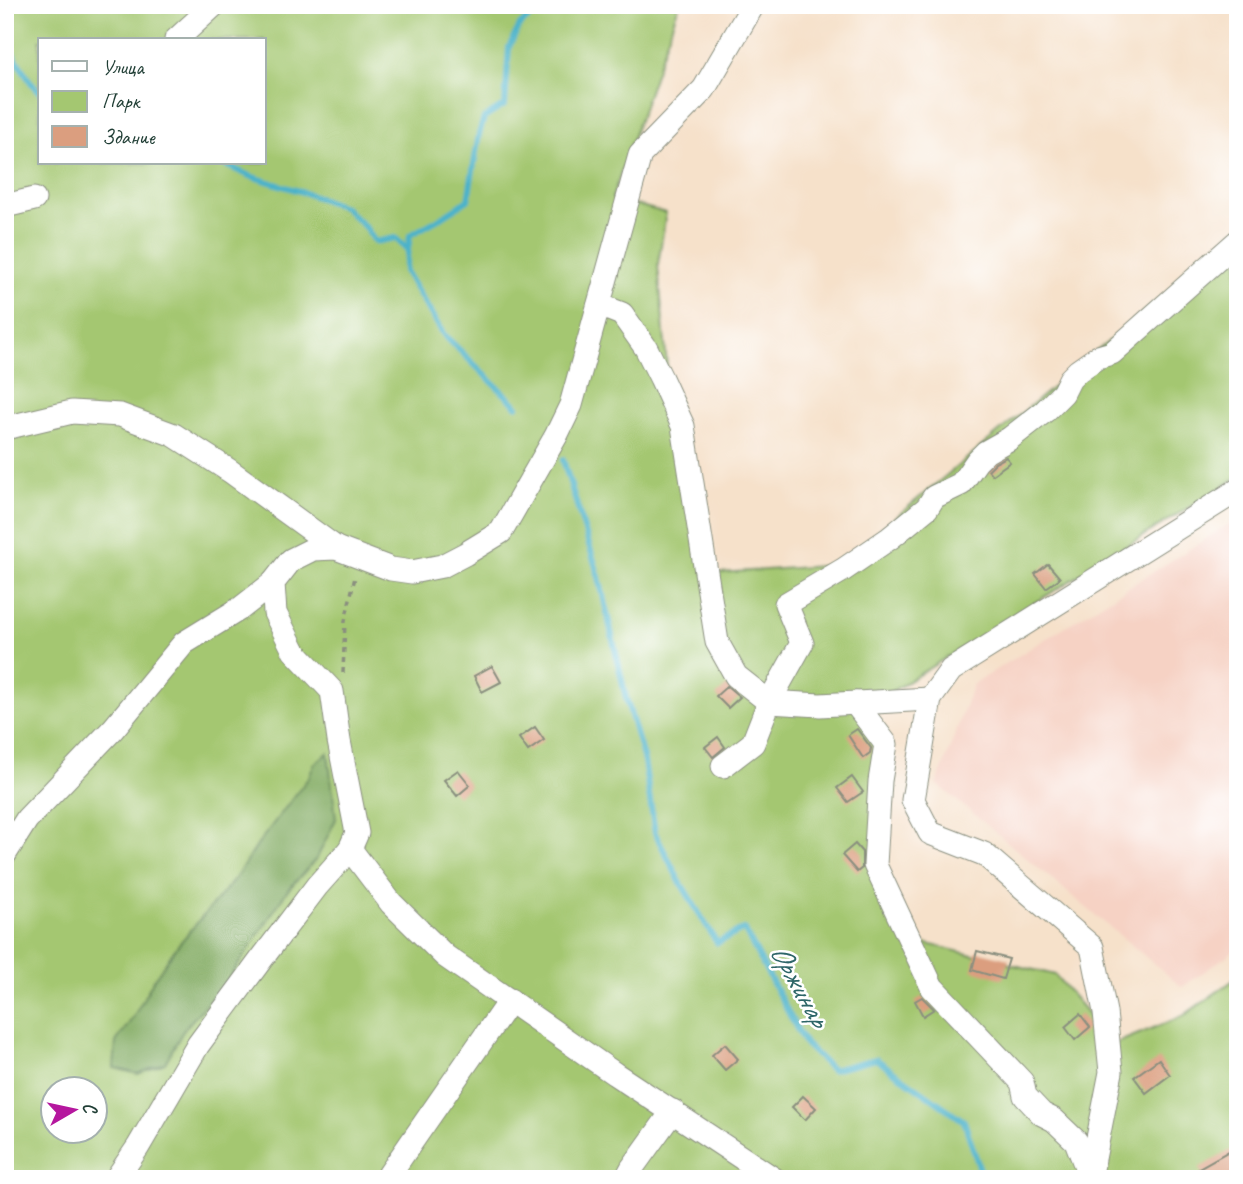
<svg xmlns="http://www.w3.org/2000/svg" width="1243" height="1184" font-family="Caveat,sans-serif">
	<style>
		.built { fill: #f6d2c4 }
		.green { fill: #a4c771; stroke: #628252; stroke-width: 2; fill-rule: evenodd }
		.forest { fill: #83ac63; stroke: #51744c; stroke-width: 2 }
		.lines { fill: none; stroke-linecap: round; stroke-linejoin: round }
		.stream { stroke: #4bb2ca; stroke-width: 6 }
		.building { fill: #db9e7f }
		.minor-casing { stroke: #8a8f7f; stroke-width: 25 }
		.path { stroke: #8a8f7f; stroke-width: 3.5; stroke-dasharray: 5 5; stroke-linecap: butt }
		.minor { stroke: #fff; stroke-width: 23 }
		.labels { text-anchor: middle; dominant-baseline: central; stroke-width: 5; stroke-linejoin: round; paint-order: stroke }
		.water-label { font-size: 30px; font-style: italic; fill: #2e6668; stroke: #fff }
	</style>
	<rect width="100%" height="100%" fill="#fff"/>
	<filter id="ink" filterUnits="userSpaceOnUse"><feTurbulence type="fractalNoise" baseFrequency=".0143" numOctaves="2"/><feDisplacementMap in="SourceGraphic" scale="14" xChannelSelector="R" yChannelSelector="G"/><feConvolveMatrix kernelMatrix="1 2 1 2 8 2 1 2 1" color-interpolation-filters="sRGB"/></filter>
	<filter id="wash" filterUnits="userSpaceOnUse"><feTurbulence type="fractalNoise" baseFrequency=".00686" numOctaves="4" result="noise"/><feDisplacementMap in="SourceGraphic" scale="28" xChannelSelector="R" yChannelSelector="G"/><feGaussianBlur stdDeviation="1.57" result="paint"/><feColorMatrix in="noise" values="0 0 0 0 0 0 0 0 0 0 0 0 0 0 0 0 0 1.4 0 .05"/><feComposite in="paint" operator="in"/></filter>
	<g filter="url(#wash)">
		<rect width="100%" height="100%" fill="#f6e1ca"/>
		<!-- built -->
		<path class="built" d="M1238,519V948L1182,987L937,784L973,684Z"/>
		<!-- green -->
		<path class="green" d="M5,5H679L612,198L666,213L658,265L671,410L704,574L838,565L1202,264L1238,232V477L865,708L895,782L874,847L911,940L1055,975L1114,1044L1183,1016L1238,977V1179H5ZM40,40H264V163H40ZM52,1090H94V1132H52Z"/>
		<!-- forest -->
		<path class="forest" d="M328,753L336,819L317,858L287,891L229,979L184,1029L165,1063L138,1074L114,1068L116,1042L134,1016L154,979L178,945L234,880L263,837L309,777L314,764Z"/>
		<g class="lines">
			<!-- stream -->
			<g class="stream">
				<path d="M5,42L32,84L40,93"/>
				<path d="M221,163L250,176L299,191L344,207L366,228L375,242L395,238L408,250"/>
				<path d="M517,406L444,335L405,271L410,235L437,220L468,200L479,134L484,118L505,105L509,47L520,25L544,5"/>
				<path d="M563,460L599,577L626,698L644,761L655,833L679,880L717,943L744,929L805,1044L832,1070L876,1059L964,1121L983,1179"/>
			</g>
		</g>
		<g id="blocks">
			<!-- building -->
			<g class="building">
				<path d="M1006,457L1010,462L992,475L988,470L995,463Z"/>
				<path d="M1048,564L1060,578L1046,588L1035,574Z"/>
				<path d="M492,666L501,682L482,692L474,676Z"/>
				<path d="M727,686L740,697L728,708L716,696Z"/>
				<path d="M535,727L544,740L528,751L519,738Z"/>
				<path d="M857,729L871,748L870,753L863,758L848,735Z"/>
				<path d="M718,737L725,747L713,757L705,747Z"/>
				<path d="M458,770L470,785L457,796L444,780Z"/>
				<path d="M852,777L863,792L848,802L837,788Z"/>
				<path d="M855,844L862,852V868L857,872L842,855Z"/>
				<path d="M977,951L1009,959L1003,979L972,970Z"/>
				<path d="M922,997L934,1009L923,1016L915,1001Z"/>
				<path d="M1080,1014L1090,1027L1075,1040L1065,1027Z"/>
				<path d="M725,1044L738,1059L725,1070L712,1055Z"/>
				<path d="M1159,1059L1170,1075L1146,1093L1134,1077Z"/>
				<path d="M803,1096L816,1108L805,1120L792,1107Z"/>
				<path d="M1238,1146V1179H1205L1199,1168Z"/>
			</g>
		</g>
	</g>
	<g filter="url(#ink)">
		<use href="#blocks" fill-opacity="0" stroke="#8a8f7f" stroke-width="2"/>
		<g class="lines">
			<!-- minor casing -->
			<g class="minor-casing">
				<g id="minor">
					<path d="M753,5L704,89L640,155L571,405L556,436L501,532L465,554L442,566L412,572L391,569L336,548L313,549L291,560L273,583L275,613L294,651L332,691L339,741L357,833L350,849L391,903L445,956L615,1074L774,1179"/>
					<path d="M176,40L214,5"/>
					<path d="M5,206L34,199"/>
					<path d="M599,305L622,314L646,348L661,378L683,426L717,642L736,676L769,702L820,705L930,699"/>
					<path d="M5,428L72,412L120,415L174,435L230,471L336,548"/>
					<path d="M855,703L886,744L880,781L875,865L932,987L1022,1082L1025,1096L1042,1114L1054,1120L1076,1141L1090,1177"/>
					<path d="M723,766L753,743L769,702L802,643L786,604L843,570L890,538L927,508L934,497L961,484L977,461L986,452L1009,439L1045,411L1063,393L1070,379L1078,371L1098,357L1112,353L1238,241"/>
					<path d="M5,854L27,819L113,729L184,643L241,608L273,583"/>
					<path d="M116,1179L138,1147L198,1045L260,961L317,886L350,849"/>
					<path d="M386,1179L510,1000"/>
					<path d="M626,1179L632,1168L673,1111"/>
					<path d="M1090,1179L1111,1072L1105,1012L1092,947L984,854L930,833L913,800L930,699L951,670L1238,490"/>
				</g>
			</g>
			<!-- path -->
			<path class="path" d="M343,673L345,621L355,577"/>
			<!-- minor -->
			<use href="#minor" class="minor"/>
		</g>
	</g>
	<g class="labels">
		<!-- water labels -->
		<g class="water-label">
			<text transform="translate(800 985) rotate(61)">Оржинар</text>
		</g>
	</g>
	<!-- margin -->
	<rect width="1243" height="1184" fill="none" stroke="#fff" stroke-width="28"/>
	<!-- legend -->
	<rect x="38" y="38" width="228" height="126" fill="#ffffff" stroke="#a5b1ae" stroke-width="2"/>
	<rect x="52" y="61" width="35" height="10" fill="#ffffff" stroke="#a5b1ae" stroke-width="2"/>
	<text x="102" y="74" font-size="21" fill="#1f3d34">Улица</text>
	<rect x="52" y="91" width="35" height="21" fill="#a4c771" stroke="#a5b1ae" stroke-width="2"/>
	<text x="102" y="108" font-size="21" fill="#1f3d34">Парк</text>
	<rect x="52" y="126" width="35" height="21" fill="#db9e7f" stroke="#a5b1ae" stroke-width="2"/>
	<text x="102" y="144" font-size="21" fill="#1f3d34">Здание</text>
	<!-- north arrow -->
	<g transform="translate(74 1110) rotate(81)"><circle r="33" fill="#ffffff" stroke="#a5b1ae" stroke-width="2"/>
	<path d="M0-5L12 26L0 18L-12 26Z" fill="#b5179e"/>
	<text y="-10" font-size="19" font-weight="bold" text-anchor="middle" fill="#1f3d34">С</text>
	</g>
</svg>
